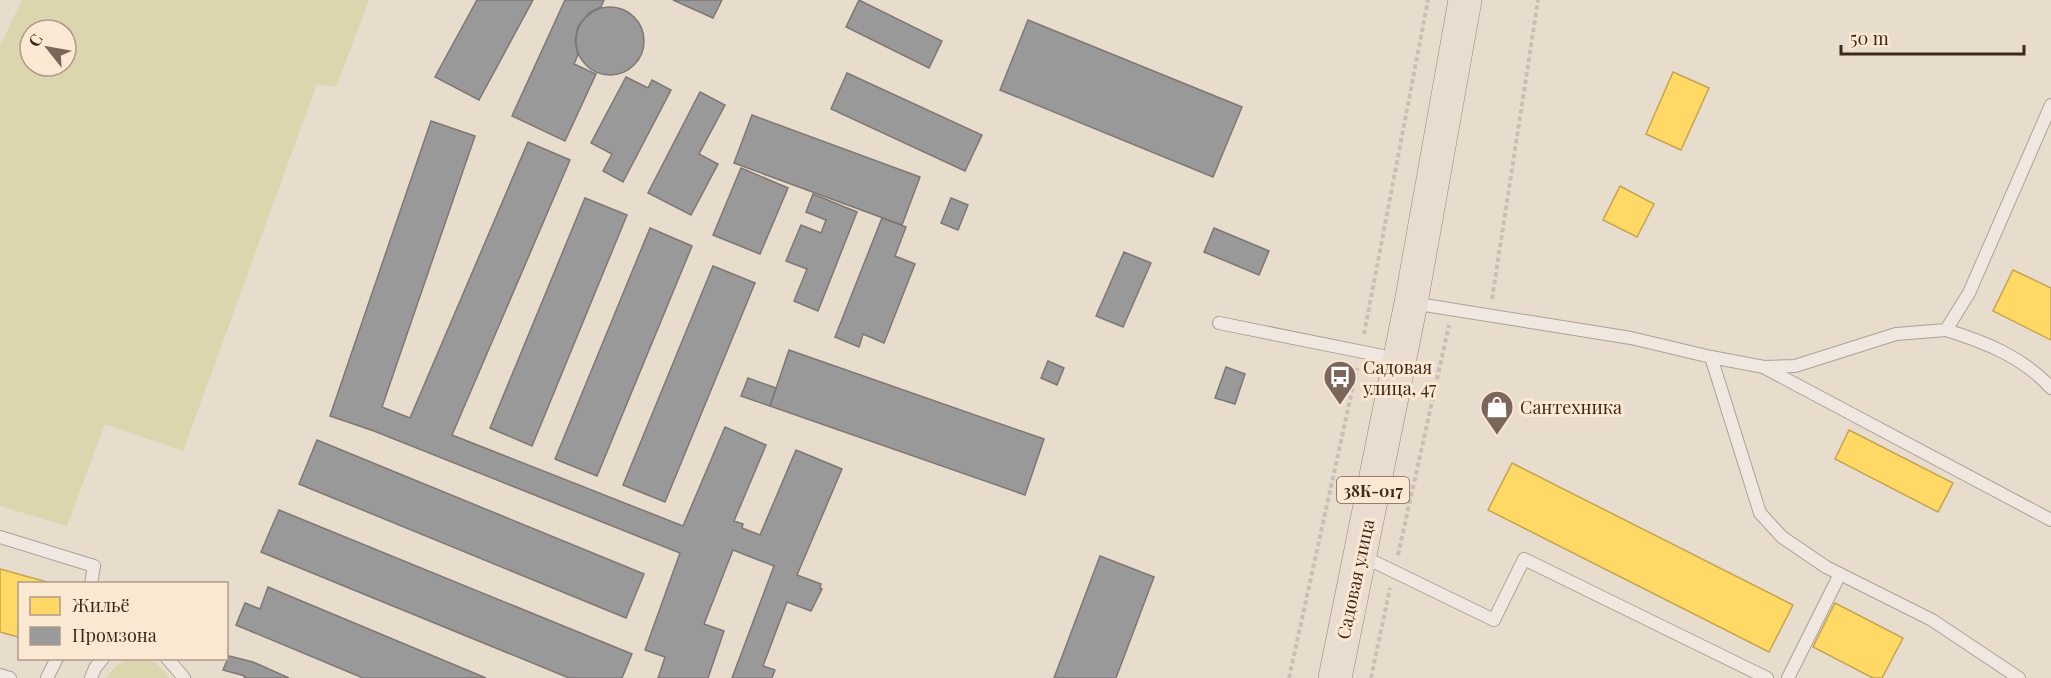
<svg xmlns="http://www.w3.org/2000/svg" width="2051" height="678" font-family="'Playfair Display',serif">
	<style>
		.green { fill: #dcd5ae; fill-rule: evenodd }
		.homes { fill: #ffd966; stroke: #c5a450; stroke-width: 1.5 }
		.industry { fill: #999; stroke: #7e7774; stroke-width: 1.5 }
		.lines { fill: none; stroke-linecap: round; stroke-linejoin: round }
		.lane-casing { stroke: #ada197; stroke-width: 14 }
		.primary-casing { stroke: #93877d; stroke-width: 34 }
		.path { stroke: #c8bfb7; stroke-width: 4; stroke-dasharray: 4.5 3; stroke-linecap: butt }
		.lane { stroke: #f0e8e0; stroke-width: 12 }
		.primary { stroke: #e8ddd0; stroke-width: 33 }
		.labels { text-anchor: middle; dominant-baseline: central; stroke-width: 6; stroke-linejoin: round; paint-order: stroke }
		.shield { fill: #fae8d3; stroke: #766154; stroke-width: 1.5 }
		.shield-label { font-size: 16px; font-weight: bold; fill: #3e271d }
		.poi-label { font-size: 18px; fill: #3e271d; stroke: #fae8d3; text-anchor: start }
		.street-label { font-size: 18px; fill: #3e271d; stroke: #fae8d3 }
	</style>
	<rect width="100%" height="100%" fill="#e8dccd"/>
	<!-- green -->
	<g class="green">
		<path d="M22,0H369L336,87L317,84L183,451L105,424L67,526L0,506V46ZM30,30H66V66H30Z"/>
		<path d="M129,659C150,659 157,660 169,678H106L118,664Z"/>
	</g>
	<!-- homes -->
	<g class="homes">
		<path d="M1673,72L1709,88L1681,150L1646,134Z"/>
		<path d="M1620,186L1654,204L1637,237L1603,220Z"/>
		<path d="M2013,270L2051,288V340L1993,311Z"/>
		<path d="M1849,430L1953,483L1938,512L1835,459Z"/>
		<path d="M1512,463L1793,605L1769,652L1488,510Z"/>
		<path d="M0,569L47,582L46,584H20L18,637L0,632Z"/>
		<path d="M1835,603L1903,638L1882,678H1873L1813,647Z"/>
	</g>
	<!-- industry -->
	<g class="industry">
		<path d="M477,0H533L479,100L435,77Z"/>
		<path d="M565,0H604L601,7L590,12L578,26L575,41L578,55L574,64L596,74L565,141L512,116Z"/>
		<path d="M673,0H722L713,18Z"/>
		<path d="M859,0L942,41L929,68L846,27Z"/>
		<circle cx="610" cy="41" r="34"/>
		<path d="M1028,20L1242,107L1213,177L1000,90Z"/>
		<path d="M847,73L982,135L965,171L831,109Z"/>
		<path d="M626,77L648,88L652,80L671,90L623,182L603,171L612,154L591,143Z"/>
		<path d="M700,92L725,105L699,154L718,164L691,215L648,193Z"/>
		<path d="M752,115L920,177L902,225L734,163Z"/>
		<path d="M431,121L475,136L382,407L410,418L528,142L570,160L452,435L683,526L725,427L766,445L734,521L743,524L742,528L760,535L796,450L842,469L797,575L821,584L820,588L822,589L811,611L787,602L763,666L775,670L772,678H732L774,566L733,550L704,624L724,631L708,678H658L665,657L645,650L680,553L374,431L330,416Z"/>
		<path d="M741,168L788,188L760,254L713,235Z"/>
		<path d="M813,194L857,212L818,311L794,301L807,269L786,261L801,225L821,233L826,220L806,212Z"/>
		<path d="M585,198L627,215L532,446L490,428Z"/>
		<path d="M951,198L968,205L958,230L941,223Z"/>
		<path d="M882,218L906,227L895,256L915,264L884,343L863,334L859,347L835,337Z"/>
		<path d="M650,228L692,246L597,476L555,459Z"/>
		<path d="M1214,228L1269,251L1259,275L1204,252Z"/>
		<path d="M1124,252L1151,263L1123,327L1096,316Z"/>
		<path d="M713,266L755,283L665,502L623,485Z"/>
		<path d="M789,350L1044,439L1025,495L770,406Z"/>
		<path d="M1048,361L1064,368L1057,385L1041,378Z"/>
		<path d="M1226,367L1245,374L1235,404L1215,398Z"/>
		<path d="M748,378L776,388L770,406L741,396Z"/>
		<path d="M317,440L644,574L626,618L299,484Z"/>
		<path d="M279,510L632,654L622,678H569L261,552Z"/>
		<path d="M1100,556L1154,577L1116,678H1054Z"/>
		<path d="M268,587L486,678H363L236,625L245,603L260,609Z"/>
		<path d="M229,656L253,662L289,678H244L245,676L223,670Z"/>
	</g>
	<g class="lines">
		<!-- lane casing -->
		<g class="lane-casing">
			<g id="lane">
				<path d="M1412,303L1631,338L1711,357L1760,513L1782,537L1826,567L1932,620L2019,678"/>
				<path d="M1219,323L1398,359"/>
				<path d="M1946,330C1985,342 2023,357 2051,388"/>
				<path d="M1711,357L1764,367L1795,366L1896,334L1946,330L1969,293L2051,105"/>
				<path d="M1765,368L2051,520"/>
				<path d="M0,537L94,566L91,584"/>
				<path d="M1360,555L1494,620L1524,559L1767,678"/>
				<path d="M167,658L184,678"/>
				<path d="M0,675L10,678"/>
				<path d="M47,678L57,658"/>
				<path d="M91,678L95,668L103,658"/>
				<path d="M1788,678L1840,574"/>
			</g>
		</g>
		<!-- primary casing -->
		<g class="primary-casing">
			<path id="primary" d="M1335,678L1411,303L1465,0"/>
		</g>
		<!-- path -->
		<g class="path">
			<path d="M1492,299L1538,0"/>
			<path d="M1364,334L1428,0"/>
			<path d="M1398,555L1449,325"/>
			<path d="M1289,678L1357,368"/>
			<path d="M1371,678L1390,588"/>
		</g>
		<!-- lane -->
		<use href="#lane" class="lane"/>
		<!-- primary -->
		<use href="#primary" class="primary"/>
	</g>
	<!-- icons -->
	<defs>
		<g id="bus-pin" transform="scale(1.725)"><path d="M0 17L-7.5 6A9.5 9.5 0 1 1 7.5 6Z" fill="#7a665b" stroke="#fae8d3"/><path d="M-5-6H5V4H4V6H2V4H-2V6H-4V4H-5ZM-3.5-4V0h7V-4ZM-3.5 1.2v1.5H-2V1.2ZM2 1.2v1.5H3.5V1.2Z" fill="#fff"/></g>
		<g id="shop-pin" transform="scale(1.725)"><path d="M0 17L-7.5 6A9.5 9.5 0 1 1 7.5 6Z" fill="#7a665b" stroke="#fae8d3"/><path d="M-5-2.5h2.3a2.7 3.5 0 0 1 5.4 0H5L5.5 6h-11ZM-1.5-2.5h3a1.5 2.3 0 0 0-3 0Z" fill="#fff"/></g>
	</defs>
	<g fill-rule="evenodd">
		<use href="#bus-pin" x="1340" y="377"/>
		<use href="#shop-pin" x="1497" y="407"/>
	</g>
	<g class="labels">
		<!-- shield labels -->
		<rect class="shield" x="1337" y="477" width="72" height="26" rx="4.5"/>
		<g class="shield-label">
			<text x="1373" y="490">38К-017</text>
		</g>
		<!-- poi labels -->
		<g class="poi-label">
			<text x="1363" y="367">Садовая<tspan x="1363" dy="21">улица, 47</tspan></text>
			<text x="1520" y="407">Сантехника</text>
		</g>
		<!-- street labels -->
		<g class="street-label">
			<text transform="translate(1355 579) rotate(-78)">Садовая улица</text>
		</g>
	</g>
	<!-- legend -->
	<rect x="18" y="582" width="210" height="78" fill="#fae8d3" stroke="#af9b8a" stroke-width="1.5"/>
	<rect x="30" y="597" width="30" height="18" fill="#ffd966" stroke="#af9b8a" stroke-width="1.5"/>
	<text x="72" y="612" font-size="18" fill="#3e271d">Жильё</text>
	<rect x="30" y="627" width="30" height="18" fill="#999999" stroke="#af9b8a" stroke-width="1.5"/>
	<text x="72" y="642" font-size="18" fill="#3e271d">Промзона</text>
	<!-- north arrow -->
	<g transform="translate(48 48) rotate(301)"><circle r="28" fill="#fae8d3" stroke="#af9b8a" stroke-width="1.5"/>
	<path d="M0-4.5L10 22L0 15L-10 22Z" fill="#7a665b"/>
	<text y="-9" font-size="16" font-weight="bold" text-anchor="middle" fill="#3e271d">С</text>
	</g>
	<!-- scale -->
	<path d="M1841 45v9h183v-9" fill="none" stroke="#3e271d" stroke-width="3"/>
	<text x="1850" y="45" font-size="18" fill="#3e271d" stroke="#fae8d3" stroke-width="4.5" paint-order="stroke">50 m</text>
</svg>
